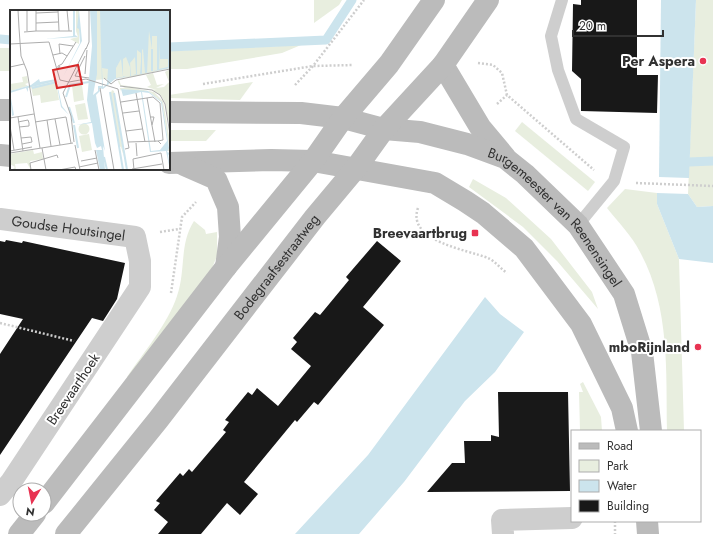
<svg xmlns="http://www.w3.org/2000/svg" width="713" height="534" font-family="Jost,sans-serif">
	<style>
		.green { fill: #e8eedf }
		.water { fill: #cce4ed }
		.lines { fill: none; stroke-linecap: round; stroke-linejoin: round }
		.stream { stroke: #cce4ed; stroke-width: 9 }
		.building { fill: #181818 }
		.path { stroke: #cecece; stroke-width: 2.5; stroke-dasharray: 2 2; stroke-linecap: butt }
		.service { stroke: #cecece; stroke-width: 12 }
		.minor { stroke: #cecece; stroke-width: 22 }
		.secondary { stroke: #bbb; stroke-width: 22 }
		.poi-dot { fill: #e83352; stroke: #fff; stroke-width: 1.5 }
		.labels { text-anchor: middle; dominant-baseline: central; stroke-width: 4; stroke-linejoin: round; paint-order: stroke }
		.poi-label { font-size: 14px; font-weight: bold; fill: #313131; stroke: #fff; text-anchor: end }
		.street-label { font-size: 14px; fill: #313131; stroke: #fff }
		.inset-river { fill: none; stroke: #cce4ed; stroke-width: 2 }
		.inset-road { fill: none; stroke: #adadad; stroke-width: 1 }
		.view { fill: #d62828; fill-opacity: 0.15; stroke: #d62828; stroke-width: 2 }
		.inset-edge { fill: none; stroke: #313131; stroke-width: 2 }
	</style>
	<rect width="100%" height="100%" fill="#fff"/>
	<!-- green -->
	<g class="green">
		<path d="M314,0H342L339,5L314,23Z"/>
		<path d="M696,0H713V206L697,207L688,194Z"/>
		<path d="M301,45L282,53L187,69H169V51Z"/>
		<rect x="0" y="48" width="11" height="23"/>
		<path d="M253,82L240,100L169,98V95Z"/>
		<path d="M522,122L595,182L588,191L515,131Z"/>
		<path d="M169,130H216L206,141H169Z"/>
		<path d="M473,179L506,198L551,239L592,292L598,309L557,261L523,227L469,187Z"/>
		<path d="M625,189L657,193V204L679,259L684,431H667C666,370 670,307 640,252C632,236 618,222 607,208Z"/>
		<path d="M194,221L205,230L206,234L217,232V256L212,268L130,380L127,377C143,353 168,324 177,296C186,271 179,244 194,221Z"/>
		<path d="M583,382L601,417L602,431H580L579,392H583L580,384Z"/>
	</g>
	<!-- water -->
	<g class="water">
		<path d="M661,0H696L689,178L659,177Z"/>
		<path d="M657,193L688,194L697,207L713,206V263L679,259L657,204Z"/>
		<path d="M485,297L500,314L524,332L495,372L465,401L404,482L359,534H295L368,455Z"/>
	</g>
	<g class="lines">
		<!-- stream -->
		<g class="stream">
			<path d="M0,39L11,40"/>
			<path d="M169,47L326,40L352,0"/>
			<path d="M689,162L713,161"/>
		</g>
	</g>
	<!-- building -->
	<g class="building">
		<path d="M581,0H637V75H658L657,113L581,111V79L572,71L573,4L581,5Z"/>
		<path d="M6,240L22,243L23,241L125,263L117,299L103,321L92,318L0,455V354L23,319L0,314V241L5,242Z"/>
		<path d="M377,241L401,261L363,307L384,325L318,405L314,402L297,422L295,420L244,482L258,494L240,515L227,503L201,534H158L168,522L154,510L160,503L156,501L180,473L183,476L189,469L192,472L226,432L223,430L229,422L225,420L248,392L252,395L257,388L278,406L311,366L291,349L297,342L293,338L315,312L320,315L349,280L346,277Z"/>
		<path d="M498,392H568L570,491L427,492L452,463H465L464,441H491V435L499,437Z"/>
	</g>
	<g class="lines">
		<!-- path -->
		<g class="path">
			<path d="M478,63L493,65L502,73L507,95L594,170"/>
			<path d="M203,84L313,66L353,65"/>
			<path d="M295,85L313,66L364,0"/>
			<path d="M497,104L507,95"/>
			<path d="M636,183L713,186"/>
			<path d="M418,208C406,241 468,250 488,258C495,261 501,269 507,273"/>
			<path d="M160,232L179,229"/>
			<path d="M171,293L182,217L196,202"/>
			<path d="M0,323L74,341"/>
			<path d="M615,521V534"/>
		</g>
		<!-- service -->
		<path class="service" d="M562,0L551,36L558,70L576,119L624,147L614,181L578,225"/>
		<!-- minor -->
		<g class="minor">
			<path id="s1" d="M0,219L135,237L140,261V287L11,482L0,495"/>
			<path d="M503,534L502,520L572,518"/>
		</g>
		<!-- secondary -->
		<g class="secondary">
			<path d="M443,65L480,127L505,157"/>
			<path d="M0,110H11"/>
			<path id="s2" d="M169,112L301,113L343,118L384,129L420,132L467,144L505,158L525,174L578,225L624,294L642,352L651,431"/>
			<path d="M0,155L11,156"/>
			<path d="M169,163L271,160L313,161L435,183L465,201L483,213L524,248L581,324L622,408L627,431"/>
			<path d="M184,165L216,179L228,207L230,237L226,267"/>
			<path d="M44,503L226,267L313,161L343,118L389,64L434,0"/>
			<path d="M647,521L648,534"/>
			<path d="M19,534L35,514"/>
			<path id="s3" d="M66,534L158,420L315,217L356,168L384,129L443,65L488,0"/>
		</g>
	</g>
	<!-- markers -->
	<g class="poi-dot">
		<circle cx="703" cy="61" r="4"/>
		<rect x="471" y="229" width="8" height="8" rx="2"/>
		<circle cx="698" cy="347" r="4"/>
	</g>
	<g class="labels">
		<!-- poi labels -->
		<g class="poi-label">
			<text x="695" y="61">Per Aspera</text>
			<text x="467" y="233">Breevaartbrug</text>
			<text x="690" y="347">mboRijnland</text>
		</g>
		<!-- street labels -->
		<g class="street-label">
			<text stroke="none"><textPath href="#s2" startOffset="419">Burgemeester van Reenensingel</textPath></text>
			<text stroke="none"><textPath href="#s1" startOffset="69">Goudse Houtsingel</textPath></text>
			<text stroke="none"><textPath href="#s3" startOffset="340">Bodegraafsestraatweg</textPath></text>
			<text transform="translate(73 389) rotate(-56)">Breevaarthoek</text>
		</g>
	</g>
	<!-- overview -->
	<g transform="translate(10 10)">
		<rect width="160" height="160" fill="#fff"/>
		<path d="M66,0H69V34L60,29L68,27L66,21ZM85,0H160V58L123,67L85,70ZM160,59V119L155,93L151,86L141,79L123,78L144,82L153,91L160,131V141H157L159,137L152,92L138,81H127V82L114,85V80L127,81L111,79L110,81V78H115L113,77L120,76H111L109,74L108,71L110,69H114L109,70L111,75L147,80L137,77L141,75L136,65L143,63L147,75L154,74L146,78L154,77L159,72L155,62ZM17,66L18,73L15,74L18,76L0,81V74L13,72L12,67ZM46,71L49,90L31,93L30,85L23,86L21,77ZM72,75L74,90L64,92L62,76ZM102,80L104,81L114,147L111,137L109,136L100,85ZM75,93L78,109L68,110L65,95ZM68.5 119a5.5 5.5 0 1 1 11 0a5.5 5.5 0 1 1-11 0ZM79,124L82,140L72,142L69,126ZM23,140L24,144L32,142L33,149L20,151L21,160L17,153L5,154L6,160H2L5,157L0,154V144Z" fill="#e8eedf"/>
		<path d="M63,0H65V25L68,27L35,29L63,26ZM69,0L72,31L53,67L70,33L69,19L67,18ZM80,0H87V64L83,85L88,81V76H92L90,0H160V58L105,69L93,79L89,78L90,81L86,85L95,141L93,136L95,160H90L86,140H92L91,136L87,138L85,133L82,113L66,115L81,112L77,90L82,36ZM139,21L142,39V26H147V60L137,63ZM150,33V49H158V57L149,59ZM133,39L135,63L132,64V40ZM127,40L131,43V52L130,64L127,65ZM116,47L120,57V66L116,67L113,66V49ZM125,47L126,64L121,66L120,53ZM111,49L113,67L106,68V58ZM92,58L98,59L97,74L93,77ZM29,69L30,72L46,69L52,96L59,105L51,97L46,71L18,78V82L16,78L0,83L4,105L2,106L0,81L21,75ZM111,79L138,81L152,92L159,138L157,142L160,143V147L158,144L160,160L156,141L140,142L131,82L113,86ZM132,82L139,83L151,92L157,131L150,140L141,141Z" fill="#cce4ed" fill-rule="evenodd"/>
		<path class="inset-river" d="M142,39V61M22,78L47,72M100,82L113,160M104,83L117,160M56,87L60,75L79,72M59,97L64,113M64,115L68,138M94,147L97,160"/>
		<path class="inset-road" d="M8,0L9,18M17,0V21M26,0V21H62M48,0L49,21M57,0L59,21M26,3L48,2M26,13L48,12M9,18L11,46L17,61L30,138M14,22L26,21M0,34L39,32L50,70L59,72L76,69M76,39L79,32V0M50,44L49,34L63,36M43,45L52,43L57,46M75,46L65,66L79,68M50,56L48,59V56L52,54L66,32M0,57L14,54M75,64L77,40M94,68L101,74L106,70L160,59M76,69L108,79M110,76L142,80L150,85L155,94L160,124M90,78L104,160M108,79L119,138L115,139M126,83L135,132M137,88L145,132M111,92L143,87L150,93L153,130L148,131M113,103L129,101M8,107L13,141M140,107H144L142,115M0,108L24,104M45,109L50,135M37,110L41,136M8,112L18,110L19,113V116L9,117M25,112L56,107L61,133M0,116L4,140M116,121L132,119M11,128L21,127L22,132L12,134M64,132L61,106L53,83L76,38M118,132L148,131L151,134M126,133L127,146M65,135L70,160M32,138L36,160M85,140L89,160M0,141L22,137M0,143L63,133M71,151L87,148M69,157L88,153M122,159L152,154M21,160L20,153L47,145L48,148M49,160L65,157L66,160M124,160L123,149L151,143L154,160"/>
		<path class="view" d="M68,55L72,74L47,78L43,60Z"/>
		<rect width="160" height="160" class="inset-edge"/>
	</g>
	<!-- legend -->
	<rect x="571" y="430" width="130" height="92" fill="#ffffff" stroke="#adadad"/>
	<rect x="579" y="443" width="20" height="6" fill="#bbbbbb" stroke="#adadad"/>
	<text x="607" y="450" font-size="12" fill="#313131">Road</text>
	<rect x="579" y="460" width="20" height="12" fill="#e8eedf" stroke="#adadad"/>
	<text x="607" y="470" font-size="12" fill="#313131">Park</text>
	<rect x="579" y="480" width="20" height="12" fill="#cce4ed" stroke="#adadad"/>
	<text x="607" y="490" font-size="12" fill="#313131">Water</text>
	<rect x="579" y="500" width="20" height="12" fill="#181818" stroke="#adadad"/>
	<text x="607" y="510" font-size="12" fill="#313131">Building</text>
	<!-- north arrow -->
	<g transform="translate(32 502) rotate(190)"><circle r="19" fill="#ffffff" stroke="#adadad"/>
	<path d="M0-3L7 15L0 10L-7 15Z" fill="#e83352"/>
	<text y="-6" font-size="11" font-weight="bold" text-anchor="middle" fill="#313131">N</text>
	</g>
	<!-- scale -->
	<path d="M573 30v6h90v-6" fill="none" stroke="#313131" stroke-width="2"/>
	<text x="579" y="30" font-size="12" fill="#313131" stroke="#ffffff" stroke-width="3" paint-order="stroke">20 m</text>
</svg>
